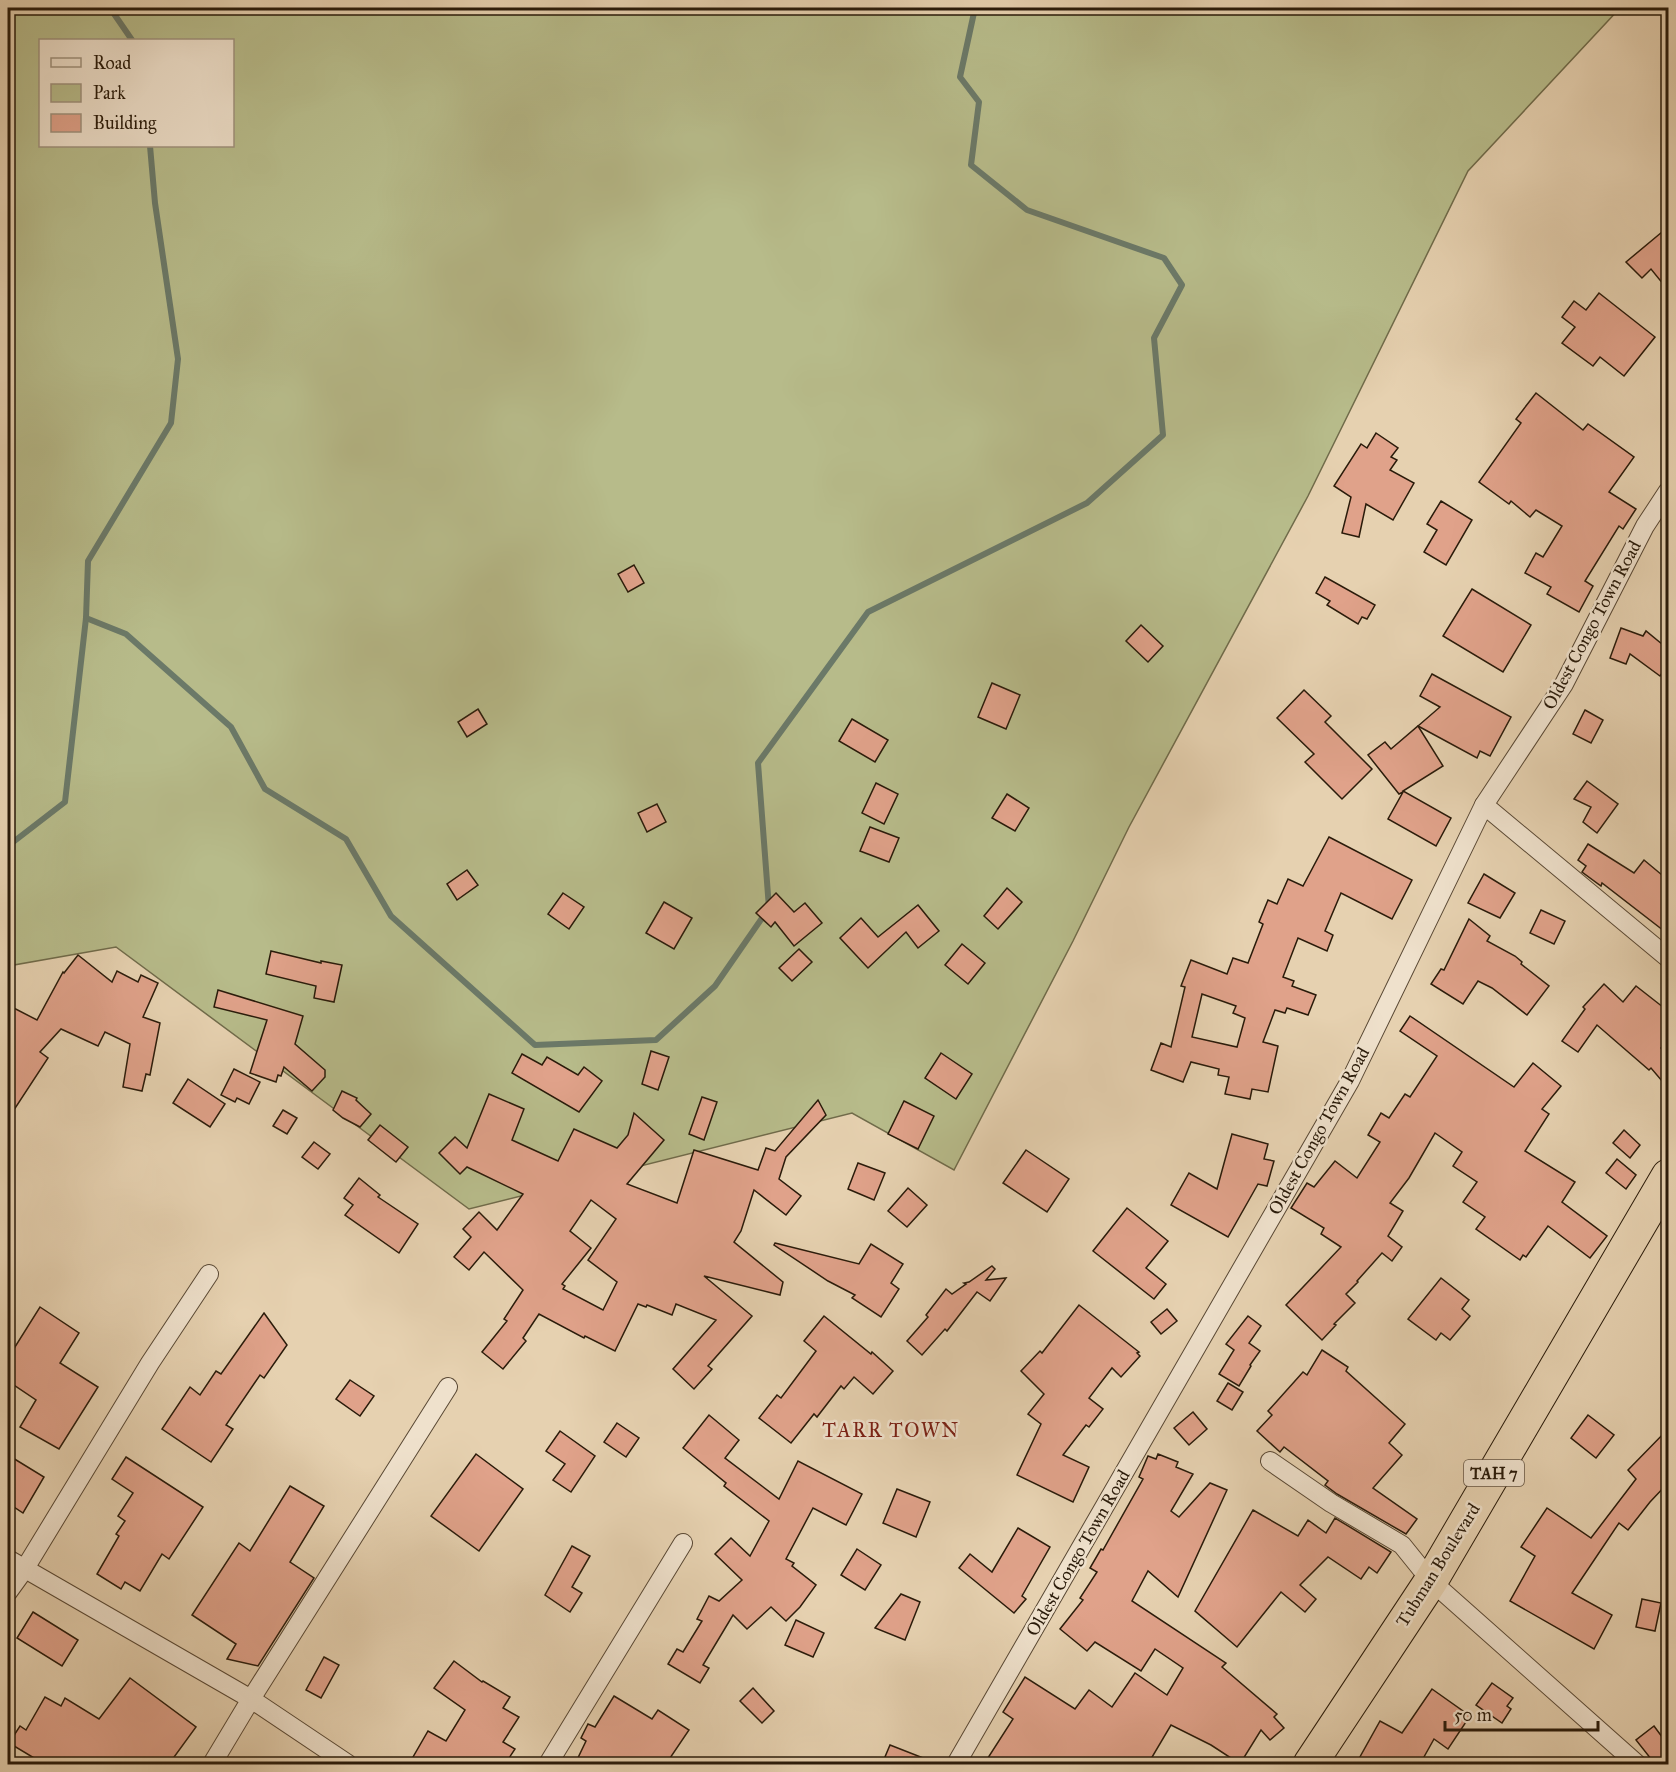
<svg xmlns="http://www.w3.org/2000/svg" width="1676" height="1772" font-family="'IM FELL Great Primer',serif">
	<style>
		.green { fill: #b7bb8a; stroke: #706b4a; stroke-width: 1.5; fill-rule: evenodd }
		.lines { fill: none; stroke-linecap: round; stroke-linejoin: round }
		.stream { stroke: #6b7968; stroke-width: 6 }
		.building { fill: #e0a28a; stroke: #2a1b0a; stroke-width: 1.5; fill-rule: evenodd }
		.street-casing { stroke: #594834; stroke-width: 20 }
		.highway-casing { stroke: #2a1b0a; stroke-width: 35 }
		.street { stroke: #efe1cc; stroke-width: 18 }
		.highway { stroke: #e6d1b0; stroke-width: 33 }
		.labels { text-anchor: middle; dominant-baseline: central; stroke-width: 5; stroke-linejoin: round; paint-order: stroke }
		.shield { fill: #efe1cc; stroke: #655644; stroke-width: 1.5 }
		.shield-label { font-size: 16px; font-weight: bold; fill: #2a1b0a }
		.street-label { font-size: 18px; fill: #2a1b0a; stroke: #efe1cc }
		.neighbourhood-label { font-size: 20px; letter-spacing: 1.5px; fill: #7a1f14; stroke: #efe1cc }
	</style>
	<rect width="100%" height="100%" fill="#e6d1b0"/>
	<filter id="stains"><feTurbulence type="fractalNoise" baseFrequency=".00333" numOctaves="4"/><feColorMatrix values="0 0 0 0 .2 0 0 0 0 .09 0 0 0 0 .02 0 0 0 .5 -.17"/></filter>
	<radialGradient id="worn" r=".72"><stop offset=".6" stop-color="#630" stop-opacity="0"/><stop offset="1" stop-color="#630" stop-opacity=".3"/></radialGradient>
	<!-- green -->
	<path class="green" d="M8,8H1620L1468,171L1308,496L1129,827L1073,941L954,1170L852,1113L469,1209L116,947L8,966ZM40,40H232V146H40Z"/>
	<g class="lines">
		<!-- stream -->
		<g class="stream">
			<path d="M110,8L132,40"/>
			<path d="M86,618L126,634L231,727L265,789L346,839L391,916L535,1045L656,1040L715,986L769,908L758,763L868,612L1087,503L1163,435L1154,338L1182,285L1164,258L1027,210L971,165L979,102L960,77L975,8"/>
			<path d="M8,846L65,802L86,618L88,561L171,423L178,359L155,203L150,146"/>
		</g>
	</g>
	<!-- building -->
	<g class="building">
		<path d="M1668,227V290L1651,269L1642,278L1626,262Z"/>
		<path d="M1599,293L1655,337L1624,376L1600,357L1593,366L1562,343L1575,327L1562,317L1574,301L1586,310Z"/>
		<path d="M1536,393L1583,430L1588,424L1634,457L1609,492L1636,509L1623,529L1619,526L1585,581L1593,586L1579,612L1547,594L1551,587L1525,573L1536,553L1543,557L1562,526L1536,510L1530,517L1511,501L1509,504L1479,482L1521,423L1516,419Z"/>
		<path d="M1376,433L1398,448L1391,457L1397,460L1390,470L1414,483L1393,520L1366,504L1359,537L1342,533L1351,497L1334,486L1361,444L1367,448Z"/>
		<path d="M1441,501L1472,520L1446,565L1424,552L1437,530L1427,524Z"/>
		<path d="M634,565L644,583L628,592L618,574Z"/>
		<path d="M1325,577L1375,605L1367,619L1362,617L1358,624L1327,605L1330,601L1316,593Z"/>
		<path d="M1472,589L1531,625L1503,672L1443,636Z"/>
		<path d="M1141,625L1163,646L1148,662L1126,641Z"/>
		<path d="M1621,628L1643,636L1646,631L1668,649V665L1660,676L1630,654L1626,664L1610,658Z"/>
		<path d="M1432,674L1511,717L1490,756L1480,751L1477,758L1418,726L1440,707L1420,696Z"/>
		<path d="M992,683L1020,695L1006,729L978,717Z"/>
		<path d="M1304,690L1331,716L1325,722L1372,769L1342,799L1305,762L1314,754L1277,718Z"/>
		<path d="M478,709L487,724L467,737L458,722Z"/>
		<path d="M1585,710L1603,720L1591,743L1573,734Z"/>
		<path d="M852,719L888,740L875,762L839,741Z"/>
		<path d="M1418,726L1443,766L1403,791L1451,818L1436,846L1388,819L1403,792L1399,794L1368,755L1385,742L1391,749Z"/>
		<path d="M1587,781L1618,804L1597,833L1583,822L1591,807L1574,799Z"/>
		<path d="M876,783L898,794L884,824L862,813Z"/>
		<path d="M1007,794L1029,808L1015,831L992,818Z"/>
		<path d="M657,804L666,822L647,832L638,813Z"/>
		<path d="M870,827L899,838L889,862L860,851Z"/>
		<path d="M1329,837L1412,880L1392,919L1341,893L1325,931L1333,935L1327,951L1298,938L1283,977L1294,981L1292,986L1316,995L1308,1015L1287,1008L1285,1013L1275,1010L1263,1042L1278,1046L1268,1092L1252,1089L1250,1099L1225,1094L1229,1077L1218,1075L1219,1069L1191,1062L1183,1082L1151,1070L1161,1043L1171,1047L1185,987L1181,986L1191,960L1227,974L1233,958L1248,963L1263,924L1259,922L1268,900L1277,904L1288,879L1303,886ZM1202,994L1236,1006L1233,1013L1245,1018L1237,1047L1192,1037Z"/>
		<path d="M1588,844L1634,873L1644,860L1668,880V934L1602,883L1601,886L1582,872L1586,866L1578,860Z"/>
		<path d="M467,870L478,885L457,900L447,884Z"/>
		<path d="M1484,874L1515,893L1500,918L1468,903Z"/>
		<path d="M1007,888L1022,902L998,929L984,916Z"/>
		<path d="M563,893L584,907L569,929L548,914Z"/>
		<path d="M776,893L794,912L805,903L822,923L794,946L775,922L771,927L756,913Z"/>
		<path d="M664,902L692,918L674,949L646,933Z"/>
		<path d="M918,905L939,931L918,948L906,932L868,968L840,938L861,918L878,937Z"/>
		<path d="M1541,910L1565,921L1554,944L1530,933Z"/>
		<path d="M1469,919L1490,936L1487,941L1515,956L1522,962L1521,964L1549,986L1527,1015L1492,988L1478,981L1463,1004L1431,984L1441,969L1444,970Z"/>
		<path d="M962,944L985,963L968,984L945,965Z"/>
		<path d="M799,949L812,962L792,981L779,968Z"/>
		<path d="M271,951L321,963V961L342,965L334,1002L314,998L316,986L266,974Z"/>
		<path d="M78,955L112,982L117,971L138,982L141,975L158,983L143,1017L160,1023L150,1075L146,1074L142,1091L123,1087L130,1044L105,1032L98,1046L61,1029L40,1052L48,1058L8,1119V1005L37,1020L63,972L64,973Z"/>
		<path d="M1604,984L1623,1002L1636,986L1668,1011V1040L1661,1048L1668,1056V1088L1651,1068L1649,1070L1597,1025L1578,1052L1562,1041L1585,1009L1583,1007Z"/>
		<path d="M218,990L303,1016L295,1044L325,1070V1077L312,1091L284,1067L281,1076L278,1075L276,1082L250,1073L267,1020L214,1007Z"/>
		<path d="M1410,1016L1514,1087L1533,1063L1561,1086L1542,1109L1549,1114L1525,1151L1575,1182L1562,1202L1607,1236L1590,1258L1548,1226L1526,1257L1523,1255L1520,1260L1476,1229L1485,1217L1463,1202L1477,1182L1453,1166L1462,1152L1435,1133L1409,1178L1390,1203L1403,1211L1388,1236L1402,1247L1392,1261L1382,1253L1357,1281L1358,1282L1346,1294L1355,1303L1334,1324L1336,1325L1322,1340L1286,1305L1341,1247L1321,1234L1324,1228L1291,1208L1307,1183L1314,1187L1335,1161L1357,1178L1380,1142L1368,1135L1381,1113L1389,1118L1405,1094L1410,1097L1437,1056L1400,1031Z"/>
		<path d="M651,1051L669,1057L658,1090L642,1084Z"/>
		<path d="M941,1053L972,1074L956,1099L925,1078Z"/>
		<path d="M522,1054L542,1065L547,1057L578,1075L584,1067L602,1081L579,1112L512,1073Z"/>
		<path d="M234,1069L260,1082L249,1104L237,1098L235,1102L221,1095Z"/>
		<path d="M188,1079L225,1104L210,1127L173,1103Z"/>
		<path d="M342,1091L357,1098L356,1100L371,1114L360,1127L343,1118L333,1110Z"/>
		<path d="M489,1094L524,1109L512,1140L558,1161L574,1129L617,1148L628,1135L634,1113L664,1140L627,1184L677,1203L694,1150L758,1170L766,1148L775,1151L818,1100L826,1115L786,1157L779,1179L801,1196L786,1215L754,1190L741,1231L734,1242L783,1282L780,1295L704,1276L752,1316L708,1366L712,1369L694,1389L673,1369L716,1320L676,1304L672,1315L647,1305L646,1307L638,1304L615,1351L585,1336L584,1338L539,1314L523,1338L526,1341L503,1369L482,1352L507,1321L504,1319L523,1290L484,1252L469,1270L454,1257L471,1237L463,1229L479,1212L497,1230L523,1194L467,1167L460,1174L439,1153L455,1137L467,1148ZM591,1200L616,1219L588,1260L617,1282L603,1310L563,1289L565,1286L562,1284L591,1248L570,1231Z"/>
		<path d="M702,1097L717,1102L704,1140L689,1134Z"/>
		<path d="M904,1101L934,1116L918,1149L888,1134Z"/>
		<path d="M283,1110L297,1118L287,1134L273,1126Z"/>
		<path d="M380,1125L408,1147L396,1162L368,1140Z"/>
		<path d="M1624,1130L1640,1145L1630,1158L1613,1143Z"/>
		<path d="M1232,1134L1268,1144L1264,1159L1274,1161L1267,1186L1258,1184L1228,1237L1171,1205L1189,1173L1217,1189Z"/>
		<path d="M314,1142L330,1154L318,1169L302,1157Z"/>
		<path d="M1026,1150L1069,1179L1047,1212L1003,1183Z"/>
		<path d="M1617,1159L1636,1175L1626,1189L1606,1173Z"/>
		<path d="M858,1163L885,1173L874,1200L848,1189Z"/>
		<path d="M359,1178L380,1195L378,1197L418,1224L399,1253L345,1215L353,1205L344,1198Z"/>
		<path d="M908,1188L927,1205L907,1227L888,1211Z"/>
		<path d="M1127,1208L1168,1241L1146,1268L1166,1284L1154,1299L1093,1251Z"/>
		<path d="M775,1243L859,1264L871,1244L903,1264L891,1283L899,1289L881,1317L852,1298L855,1295L828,1281L774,1245Z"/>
		<path d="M992,1266L995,1269L986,1280L1006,1278L990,1301L977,1292L947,1331L945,1329L922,1355L907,1341L928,1317L926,1315L946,1289L952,1294L966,1284L964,1283L969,1282Z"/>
		<path d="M1441,1278L1469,1300L1462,1309L1470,1316L1450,1340L1441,1333L1436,1340L1408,1319Z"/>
		<path d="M1079,1305L1139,1352L1137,1353L1140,1356L1121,1377L1112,1368L1089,1398L1103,1409L1089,1427L1086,1425L1063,1455L1089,1467L1073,1502L1017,1475L1041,1424L1028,1414L1044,1394L1021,1371L1040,1351L1042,1353Z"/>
		<path d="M40,1307L79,1333L60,1363L98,1387L59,1449L20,1427L36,1400L8,1381V1358Z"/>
		<path d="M1167,1309L1177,1321L1161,1334L1151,1322Z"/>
		<path d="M264,1313L287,1345L264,1378L260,1375L226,1425L233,1429L211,1462L162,1429L190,1387L200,1395L216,1371L221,1374Z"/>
		<path d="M824,1316L871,1354L872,1352L893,1371L873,1394L854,1377L844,1389L841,1386L817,1417L814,1414L791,1443L759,1418L777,1395L781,1398L816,1351L804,1341Z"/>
		<path d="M1248,1316L1261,1326L1249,1343L1260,1351L1250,1365L1251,1366L1239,1386L1219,1374L1234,1350L1226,1344Z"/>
		<path d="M1322,1350L1348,1367L1346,1371L1405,1424L1389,1443L1402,1455L1373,1488L1417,1519L1406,1534L1337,1494L1325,1485L1328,1481L1284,1447L1280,1452L1257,1431L1272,1415L1268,1411L1303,1372L1307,1375Z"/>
		<path d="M350,1380L374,1396L360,1416L336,1399Z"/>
		<path d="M1228,1383L1243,1392L1232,1410L1217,1401Z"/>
		<path d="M1193,1412L1207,1429L1189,1445L1174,1428Z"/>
		<path d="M709,1415L739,1440L725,1458L779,1499L798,1461L862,1494L846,1525L813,1508L786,1559L794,1563L792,1566L816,1585L800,1607L786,1621L771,1607L747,1629L733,1615L703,1665L709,1668L700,1683L668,1664L677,1649L683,1652L702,1621L697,1619L709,1596L719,1601L742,1580L715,1554L731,1538L750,1556L769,1521L724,1486L726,1483L683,1448Z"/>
		<path d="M1588,1415L1614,1435L1596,1458L1571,1438Z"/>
		<path d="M617,1423L639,1438L626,1457L604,1442Z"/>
		<path d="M1668,1429V1483L1650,1502L1628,1530L1619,1523L1572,1593L1612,1615L1594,1649L1510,1601L1535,1556L1521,1547L1547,1508L1591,1538L1636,1479L1628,1470Z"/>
		<path d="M560,1431L595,1456L571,1492L553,1480L565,1464L546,1451Z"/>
		<path d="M476,1454L523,1489L479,1551L431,1516Z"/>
		<path d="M1158,1454L1178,1462L1176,1467L1193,1474L1171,1511L1179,1517L1210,1483L1227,1490L1178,1597L1148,1571L1132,1601L1226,1663L1222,1667L1277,1714L1274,1717L1284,1728L1270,1740L1261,1730L1240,1764L1211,1745L1171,1725L1148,1764H984L1013,1719L1003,1712L1025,1677L1075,1709L1089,1690L1112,1707L1135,1673L1167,1695L1183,1668L1155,1649L1141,1671L1095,1642L1087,1651L1060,1629L1083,1600L1080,1598L1097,1572L1090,1568L1101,1549L1103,1550L1143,1479L1139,1477L1148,1456L1156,1459Z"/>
		<path d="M8,1455L44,1477L23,1513L8,1503Z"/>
		<path d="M126,1457L203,1507L169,1559L162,1554L140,1591L125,1582L121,1589L97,1574L119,1536L116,1534L125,1521L118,1516L133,1493L112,1479Z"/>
		<path d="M290,1486L324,1506L290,1562L314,1578L258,1666L227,1659L236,1644L192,1615L239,1543L250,1551Z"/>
		<path d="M897,1489L930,1502L916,1537L883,1523Z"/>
		<path d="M1253,1510L1298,1536L1308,1520L1326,1533L1335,1518L1391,1552L1377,1573L1369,1567L1361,1579L1328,1557L1300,1585L1316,1599L1305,1612L1281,1592L1237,1647L1195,1611Z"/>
		<path d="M1018,1528L1050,1547L1022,1596L1026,1599L1014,1613L959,1568L970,1554L992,1572Z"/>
		<path d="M572,1546L590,1556L572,1587L582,1593L570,1612L545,1595Z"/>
		<path d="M857,1549L881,1565L865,1590L841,1575Z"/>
		<path d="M901,1594L920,1602L905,1640L875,1628Z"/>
		<path d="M1642,1599L1661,1603L1655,1631L1636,1627Z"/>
		<path d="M33,1612L78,1640L62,1666L17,1638Z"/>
		<path d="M796,1620L824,1633L813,1657L785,1645Z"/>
		<path d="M324,1657L339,1665L321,1698L306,1690Z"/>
		<path d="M454,1661L482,1682L483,1681L510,1697L503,1708L519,1717L503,1742L515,1749L505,1764H409L428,1731L446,1741L465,1710L434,1688Z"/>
		<path d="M130,1678L196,1727L169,1764H44L9,1743L20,1726L26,1730L45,1697L61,1706L65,1698L99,1719Z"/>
		<path d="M1492,1683L1513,1698L1507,1706L1511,1709L1502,1723L1476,1705Z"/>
		<path d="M753,1688L774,1711L762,1723L740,1701Z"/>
		<path d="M1432,1689L1470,1716L1448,1749L1434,1739L1420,1764H1356L1380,1721L1402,1733Z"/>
		<path d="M614,1696L652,1719L658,1710L689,1730L666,1764H575L586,1741L581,1738L588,1724L595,1727Z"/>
		<path d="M1654,1726L1668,1745V1753L1655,1764L1636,1740Z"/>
		<path d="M890,1745L936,1763V1764H882Z"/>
	</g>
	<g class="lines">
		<!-- street casing -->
		<g class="street-casing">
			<g id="street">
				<path d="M1484,805L1668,958"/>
				<path d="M1270,1461L1331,1503L1402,1545L1431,1581L1637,1764"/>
				<path d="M8,1559L251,1699L348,1764"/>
				<path d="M8,1592L24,1570L150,1363L209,1274"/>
				<path d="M212,1764L251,1699L448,1387"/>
				<path d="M548,1764L683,1543"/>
				<path d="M956,1764L1350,1081L1484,805L1564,684L1645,526L1668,491"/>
			</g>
		</g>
		<!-- highway casing -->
		<g class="highway-casing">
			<path id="highway" d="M1310,1764L1431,1581L1668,1176"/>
		</g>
		<!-- street -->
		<use href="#street" class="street"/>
		<!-- highway -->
		<use href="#highway" class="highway"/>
	</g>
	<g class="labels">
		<!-- shield labels -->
		<rect class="shield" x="1464" y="1460" width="60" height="26" rx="4.5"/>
		<g class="shield-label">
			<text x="1494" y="1473">TAH 7</text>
		</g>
		<!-- street labels -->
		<g class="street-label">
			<text transform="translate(1592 625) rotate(-62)">Oldest Congo Town Road</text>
			<text transform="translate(1319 1131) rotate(-61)">Oldest Congo Town Road</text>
			<text transform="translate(1078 1553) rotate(-60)">Oldest Congo Town Road</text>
			<text transform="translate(1438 1565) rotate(-58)">Tubman Boulevard</text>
		</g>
		<!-- neighbourhood labels -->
		<g class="neighbourhood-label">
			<text x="891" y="1430">TARR TOWN</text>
		</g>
	</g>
	<!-- margin -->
	<rect width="1676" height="1772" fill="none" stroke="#e6d1b0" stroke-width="30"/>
	<rect x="9" y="9" width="1658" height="1754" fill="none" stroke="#2a1b0a" stroke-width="3"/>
	<rect x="15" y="15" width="1646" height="1742" fill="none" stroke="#2a1b0a" stroke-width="1.5"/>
	<!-- legend -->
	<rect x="39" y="39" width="195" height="108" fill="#efe1cc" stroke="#a0927e" stroke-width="1.5"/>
	<rect x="51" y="58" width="30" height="9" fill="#efe1cc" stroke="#a0927e" stroke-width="1.5"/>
	<text x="93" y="69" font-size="18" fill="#2a1b0a">Road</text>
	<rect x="51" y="84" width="30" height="18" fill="#b7bb8a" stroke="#a0927e" stroke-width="1.5"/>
	<text x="93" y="99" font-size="18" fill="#2a1b0a">Park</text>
	<rect x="51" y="114" width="30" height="18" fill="#e0a28a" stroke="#a0927e" stroke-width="1.5"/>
	<text x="93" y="129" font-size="18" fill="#2a1b0a">Building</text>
	<!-- scale -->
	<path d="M1445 1721v9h153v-9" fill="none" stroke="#2a1b0a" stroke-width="3"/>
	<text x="1454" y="1721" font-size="18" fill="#2a1b0a" stroke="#efe1cc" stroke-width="4.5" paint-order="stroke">50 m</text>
	<rect width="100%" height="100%" filter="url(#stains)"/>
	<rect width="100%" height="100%" fill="url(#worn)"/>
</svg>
